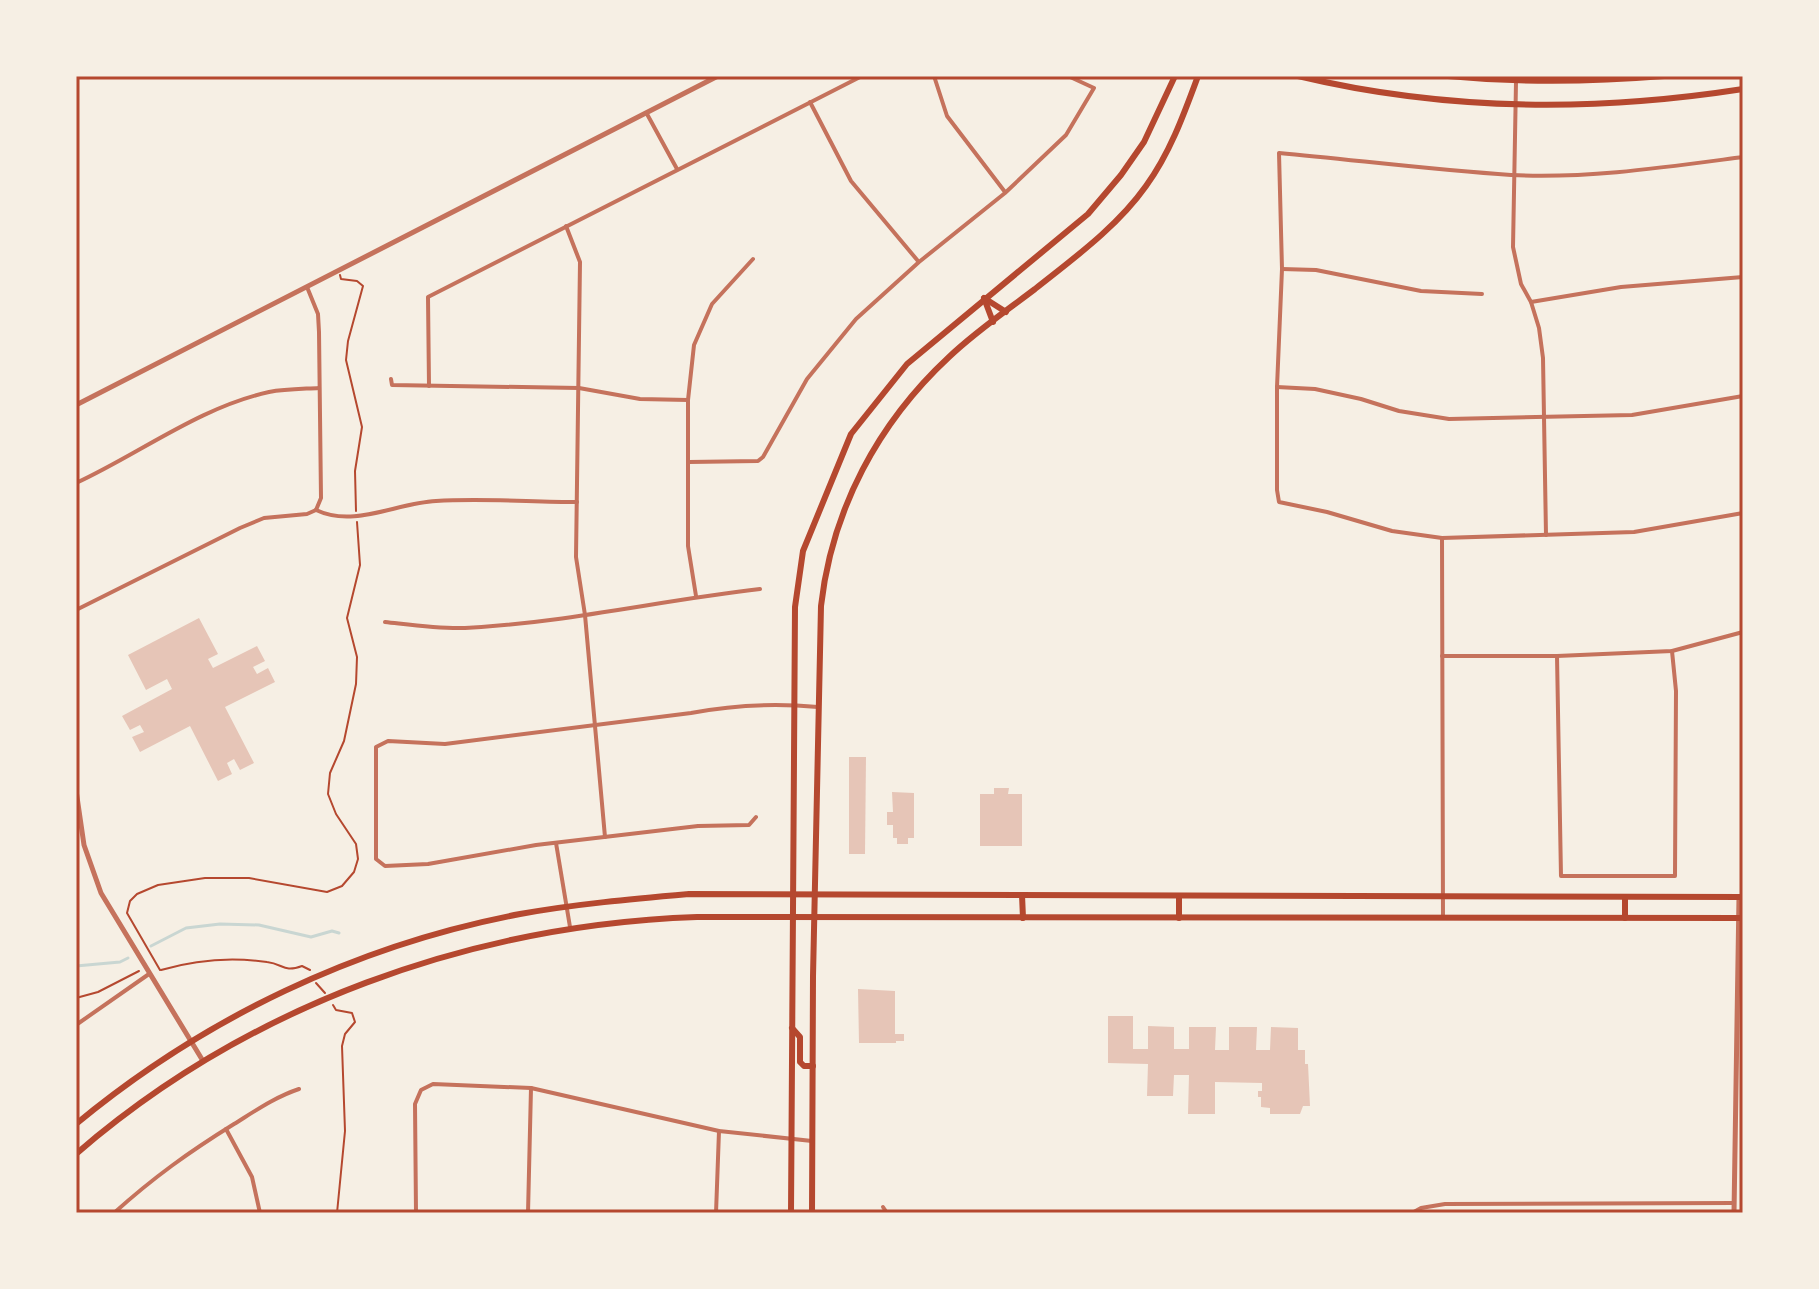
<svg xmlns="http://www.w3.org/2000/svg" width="1819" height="1289" font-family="Commissioner,sans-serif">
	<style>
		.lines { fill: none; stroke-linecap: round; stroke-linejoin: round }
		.stream { stroke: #c9d6d2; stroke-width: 3 }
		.building { fill: #e6c5b7 }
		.path { stroke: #b5482f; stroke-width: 2 }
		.minor { stroke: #c5725c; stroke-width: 4 }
		.tertiary { stroke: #c5725c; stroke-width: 5 }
		.secondary { stroke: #b5482f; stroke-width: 6 }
		.neatline { fill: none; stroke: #b5482f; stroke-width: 3 }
	</style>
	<rect width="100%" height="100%" fill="#f6efe4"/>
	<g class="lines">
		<!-- stream -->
		<g class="stream">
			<path d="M151,946L186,928L220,924L259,925L311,937L332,931L339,933"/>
			<path d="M76,966L120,962L128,958"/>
		</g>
	</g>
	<!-- building -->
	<g class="building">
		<path d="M199,618L218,654L208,659L213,668L257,646L265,661L253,667L257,674L268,668L275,682L225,707L254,763L240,770L234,759L227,763L232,774L218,781L190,726L140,752L132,737L144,732L140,725L130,730L122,716L172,689L167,679L146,690L128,655Z"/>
		<path d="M849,757H866L865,854H849Z"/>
		<path d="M994,788H1009L1008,794H1022V846H980V794H994Z"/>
		<path d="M892,792L914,793V838H908V844H897V838H893V825H887V812H893Z"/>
		<path d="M858,989L895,991V1034H904V1041H896V1043H859Z"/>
		<path d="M1108,1016H1133V1049H1148V1026L1174,1027V1049H1189V1027H1216L1215,1050H1229V1027H1257L1256,1050H1270L1271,1027L1298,1028V1050H1305V1064H1308L1310,1106H1303L1300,1114H1270V1108L1261,1107V1097H1258V1091H1262V1083L1215,1082V1114H1188L1189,1075H1174L1173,1096H1147L1148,1064L1108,1063Z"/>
	</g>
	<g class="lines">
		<!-- path -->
		<g class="path">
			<path d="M340,275L341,279L357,281L363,286L348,341L346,360L362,427L355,471L356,511"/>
			<path d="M160,970L127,913L130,901L137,894L158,885L205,878H249L327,892L342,886L354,872L358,859L356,844L336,814L328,794L330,773L344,741L356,684L357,657L347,618L360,565L357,522"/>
			<path d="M161,970C195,960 233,957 267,962C284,964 283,973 302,966L310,970"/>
			<path d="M316,983L325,993"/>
			<path d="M76,998L98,992L139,971"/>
			<path d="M333,1005L336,1010L352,1013L355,1022L345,1034L342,1046L345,1131L337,1213"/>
		</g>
		<!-- minor -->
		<g class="minor">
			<path d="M934,76L947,116L1005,192"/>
			<path d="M1516,82L1513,247L1521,284L1531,302L1539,328L1543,358L1546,535"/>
			<path d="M810,102L851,181L918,261"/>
			<path d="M647,114L677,169"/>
			<path d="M1743,157C1667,167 1587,179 1511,175C1433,170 1356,160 1279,153L1282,269L1277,387V490L1279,502L1327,512L1392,531L1442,538L1634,532L1743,513"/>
			<path d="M566,226L580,262L576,557L585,615L605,837"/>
			<path d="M1282,269L1316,270L1421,291L1482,294"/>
			<path d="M307,287L318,314L319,332L321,498L316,510"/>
			<path d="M1531,302L1621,287L1743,277"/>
			<path d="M391,379L392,385L579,388L640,399L688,400"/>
			<path d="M429,386L428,297L862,76"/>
			<path d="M1277,387L1315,389L1361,399L1399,411L1449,419L1632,415L1743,396"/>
			<path d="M689,462L758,461L763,457L807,379L856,319L919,262L1005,193L1066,135L1094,88L1068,76"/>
			<path d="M76,483C139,454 200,407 269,392C285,389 302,389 319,388"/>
			<path d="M316,510C354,528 396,503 436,501C482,498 531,502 577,502"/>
			<path d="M1442,538L1443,918"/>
			<path d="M696,596L688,546V400L694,345L712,304L753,259"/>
			<path d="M76,610L240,528L264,518L307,514L316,510"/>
			<path d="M385,622C412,625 439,629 465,628C564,623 662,600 760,589"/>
			<path d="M1442,656H1557L1672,651L1743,632"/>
			<path d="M1557,656L1561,876H1675L1676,691L1672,651"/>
			<path d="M756,817L749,825L698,826L536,845L428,864L385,866L376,859V747L388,741L445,744L691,713C733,705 774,703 818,707"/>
			<path d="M556,843L570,927"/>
			<path d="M76,1025L149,974"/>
			<path d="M226,1129L252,1177L260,1213"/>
			<path d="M883,1207L887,1213"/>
			<path d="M114,1213C154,1177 189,1152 234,1124C255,1111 275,1097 299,1089"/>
			<path d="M416,1213L415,1104L421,1090L433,1084L531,1088L719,1131L812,1141"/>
			<path d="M528,1213L531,1088"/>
			<path d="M716,1213L719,1131"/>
			<path d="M1412,1213L1421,1208L1445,1204L1734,1203"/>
		</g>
		<!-- tertiary -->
		<g class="tertiary">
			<path d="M76,405L718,76"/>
			<path d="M76,790L84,845L101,893L203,1061"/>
			<path d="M1734,1213L1739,897"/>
		</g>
		<!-- secondary -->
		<g class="secondary">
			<path d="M1298,76C1444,111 1595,112 1743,89"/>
			<path d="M1448,76C1522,83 1590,82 1664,76"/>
			<path d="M984,298L1006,312"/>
			<path d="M984,298L993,322"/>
			<path d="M1022,895L1023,918"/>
			<path d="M1625,898V918"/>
			<path d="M1179,918V896"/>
			<path d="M792,1028L800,1037V1062L804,1066H813"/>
			<path d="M76,1124C204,1018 357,945 520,914C576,904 632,899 689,894L1743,897"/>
			<path d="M76,1154C248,1005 471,925 697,917L1743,918"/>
			<path d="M791,1213L795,607L803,551L851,434L907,364L1088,214L1121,175L1144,142L1175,76"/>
			<path d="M812,1213L813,976L821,606C832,509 878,423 949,357C975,332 1006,311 1035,289C1074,258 1117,227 1146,186C1170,153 1184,114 1198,76"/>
		</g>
	</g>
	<!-- border -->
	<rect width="1819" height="1289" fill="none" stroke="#f6efe4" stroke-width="156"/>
	<rect x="78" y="78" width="1663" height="1133" class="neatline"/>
</svg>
